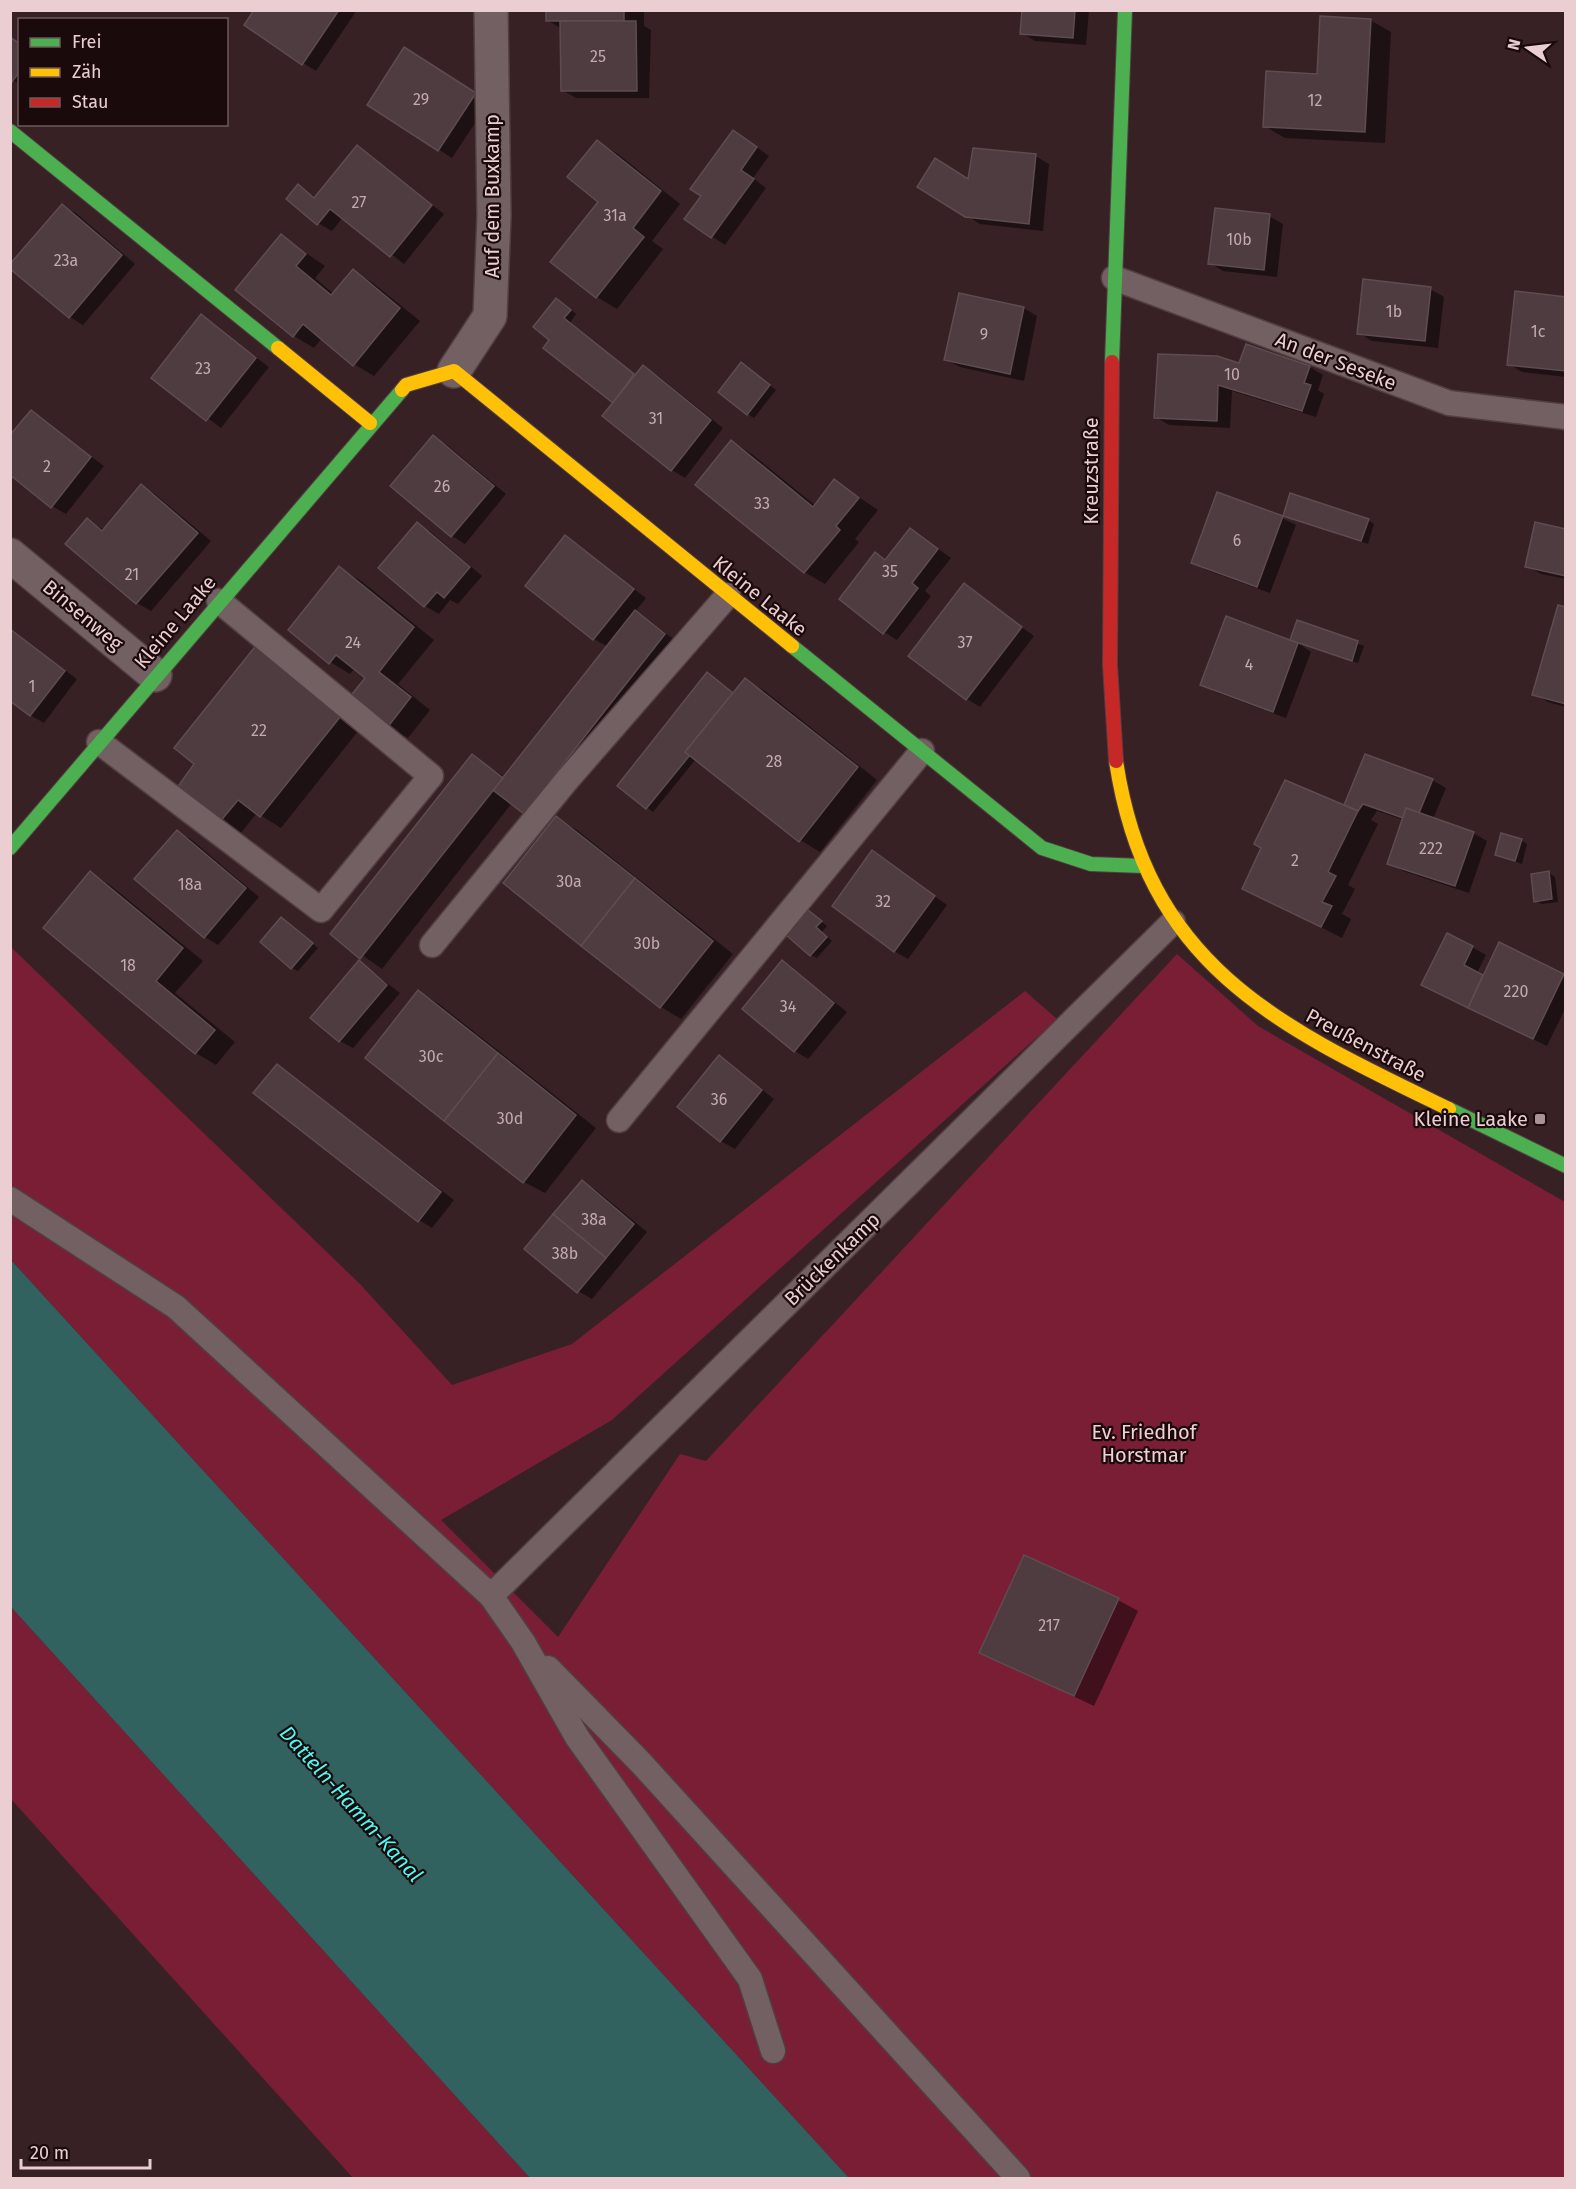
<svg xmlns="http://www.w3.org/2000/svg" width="1576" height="2189" font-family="'Fira Sans',sans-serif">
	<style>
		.green { fill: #791e35 }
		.water { fill: #32625f }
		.shadow { fill: #0007 }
		.building { fill: #4e3c41; stroke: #5e4c50; stroke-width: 1.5 }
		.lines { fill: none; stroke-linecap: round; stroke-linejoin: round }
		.lane-casing { stroke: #523e41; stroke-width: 27 }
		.street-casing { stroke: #523e41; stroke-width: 36 }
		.fast-casing { stroke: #523e41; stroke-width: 16 }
		.slow-casing { stroke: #523e41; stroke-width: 16 }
		.jam-casing { stroke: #523e41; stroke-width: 16 }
		.lane { stroke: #726062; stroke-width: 24 }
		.street { stroke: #726062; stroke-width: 33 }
		.fast { stroke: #4caf50; stroke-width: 14 }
		.slow { stroke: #ffc107; stroke-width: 14 }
		.jam { stroke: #c62828; stroke-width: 14 }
		.poi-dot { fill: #ab9195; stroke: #1b0a0c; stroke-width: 2 }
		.labels { text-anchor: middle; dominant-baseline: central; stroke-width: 4.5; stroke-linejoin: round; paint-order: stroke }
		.number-label { font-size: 16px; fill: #c3aaad }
		.street-label { font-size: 20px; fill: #eaced1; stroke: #1b0a0c }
		.poi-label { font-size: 20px; fill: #eaced1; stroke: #1b0a0c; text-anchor: end }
		.park-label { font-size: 20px; fill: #efd0d3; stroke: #1b0a0c }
		.water-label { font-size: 21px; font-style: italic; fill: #4afbf4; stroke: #1b0a0c }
	</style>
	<rect width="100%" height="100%" fill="#372125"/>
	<!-- green -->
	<g class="green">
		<path d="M11,947L360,1284L452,1385L572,1344L1025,991L1057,1019L612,1420L441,1520L558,1637L680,1454L706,1461L1177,954L1258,1026L1565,1202V2178H849L11,1260Z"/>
		<path d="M10,1607H11L530,2178H353L11,1799Z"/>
	</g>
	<!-- water -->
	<path class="water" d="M11,1260L849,2178H530L11,1607Z"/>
	<!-- shadow -->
	<g class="shadow">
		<path d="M256,10H357L316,71L303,63Z"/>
		<path d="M547,10H644V26L651,30L649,98H576L562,90V29L547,20Z"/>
		<path d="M1024,10H1089L1086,45L1035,41L1022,33Z"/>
		<path d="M1370,20L1391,32L1385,143L1285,138L1264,126L1318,76Z"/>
		<path d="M10,38L20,44L19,84L10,79Z"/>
		<path d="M418,57L489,102L452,158L369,105Z"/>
		<path d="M747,140L769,156L753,178L766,188L725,245L686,219Z"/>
		<path d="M597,142L618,154L680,204L652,241L663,249L617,309L597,297L600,202Z"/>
		<path d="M357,147L444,214L404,264L343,217L332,231L318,223L298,186L316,198Z"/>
		<path d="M1035,156L1049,164L1043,231L980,224L966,215L969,181Z"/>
		<path d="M63,206L76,213L135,264L83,325L70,317L10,267Z"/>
		<path d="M1269,216L1283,224L1277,277L1223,271L1210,263Z"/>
		<path d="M281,236L325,266L315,278L334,294L353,271L373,283L420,321L374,376L354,364L322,338L314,348L294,336Z"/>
		<path d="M1430,289L1444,297L1438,348L1372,341L1359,333Z"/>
		<path d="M1566,298V377L1522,372L1509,364Z"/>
		<path d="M563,303L576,314L570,323L636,376L643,367L657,375L723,428L685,478L672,470L615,402L551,340Z"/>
		<path d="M1024,308L1037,316L1024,381L960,367L946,360Z"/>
		<path d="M201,316L269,367L221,428L153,377Z"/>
		<path d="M1240,365L1310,367L1323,375L1318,390L1324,394L1316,417L1232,391L1230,428L1169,425L1156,417Z"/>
		<path d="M747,368L776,390L754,418L747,414Z"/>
		<path d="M31,412L104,466L66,514L52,506Z"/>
		<path d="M433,437L447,445L506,494L465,544L452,536Z"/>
		<path d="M732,442L752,454L816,506L835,481L878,510L855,539L859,542L825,584L804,572Z"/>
		<path d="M142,486L155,494L211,541L151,611L137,603L67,543L87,520L104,530Z"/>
		<path d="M1285,516L1368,520L1374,524L1368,544Z"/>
		<path d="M1282,518L1296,525L1270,593L1206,570L1193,562Z"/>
		<path d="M417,524L431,532L482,576L458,604L450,600L439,614L425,606L380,568Z"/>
		<path d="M911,529L951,558L925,591L931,596L897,640L884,632L876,554L887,561Z"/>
		<path d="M1566,530V579L1541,574L1527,566Z"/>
		<path d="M565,537L646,598L635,612L685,647L545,824L512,803L382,969L332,934L472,756L505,777L608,647L594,639Z"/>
		<path d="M339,568L360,580L434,640L398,684L430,710L408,738L388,727L367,678L355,668L350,674L330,662Z"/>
		<path d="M964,585L1034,636L980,707L967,699Z"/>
		<path d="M1566,609V707L1548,702L1534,694Z"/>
		<path d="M1298,622L1364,646L1358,663L1298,643L1311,652L1286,718L1215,692L1202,684L1291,641Z"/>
		<path d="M10,630L77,679L44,723L30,715Z"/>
		<path d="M258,645L363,725L281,828L257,813L240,834L220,822L196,764Z"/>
		<path d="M745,680L765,691L877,780L820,852L800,840L696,759L653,812L619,786L734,694Z"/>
		<path d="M1432,780L1446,788L1433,819L1473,833L1487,841L1469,893L1403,871L1389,863L1404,820L1377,811L1371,820L1378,824L1348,885L1355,889L1342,914L1351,919L1342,938L1244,888L1352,810L1346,804Z"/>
		<path d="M556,818L577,830L733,954L681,1019L661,1007L505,883Z"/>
		<path d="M177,832L191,839L259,897L218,945L205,937L136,879Z"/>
		<path d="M1521,840L1527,844L1522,864L1496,855Z"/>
		<path d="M873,852L947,905L908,959L894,951Z"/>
		<path d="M90,873L110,885L203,961L175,993L235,1042L216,1065L196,1053L45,928Z"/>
		<path d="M1549,873L1555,877L1558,902L1542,904L1535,901Z"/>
		<path d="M809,912L827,926L822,932L832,941L817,958L811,955Z"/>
		<path d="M281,919L318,948L298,971L292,968Z"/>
		<path d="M1500,944L1566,976V1007L1547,1046L1436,993L1472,947L1486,955L1477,973L1484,977Z"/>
		<path d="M359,962L400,993L353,1048L340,1041Z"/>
		<path d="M783,962L847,1012L808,1059L795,1051L744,1008Z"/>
		<path d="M419,992L439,1004L596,1128L545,1193L524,1182L367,1058Z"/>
		<path d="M719,1057L774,1099L735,1149L721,1141Z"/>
		<path d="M277,1065L454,1200L432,1228L419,1220Z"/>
		<path d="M582,1182L596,1190L647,1232L592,1299L578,1291Z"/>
		<path d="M1118,1600L1138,1611L1094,1706L981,1652Z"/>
	</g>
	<!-- building -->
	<g class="building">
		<path d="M254,10H339L302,65L244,25Z"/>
		<rect x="546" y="10" width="78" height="11"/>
		<path d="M1022,10H1075L1073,38L1020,34Z"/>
		<path d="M1320,16L1371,19L1365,132L1263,127L1266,71L1317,74Z"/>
		<path d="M560,21H636L637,91H561Z"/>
		<path d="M10,37L20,44V71L12,82Z"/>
		<path d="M404,47L476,93L438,151L367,105Z"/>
		<path d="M733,130L757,147L741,170L754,179L711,238L684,219L701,196L690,189Z"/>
		<path d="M597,140L661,191L633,228L644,237L596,298L550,262L598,202L567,177Z"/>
		<path d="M357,145L432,205L390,257L330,209L317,225L286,199L298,184L314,198Z"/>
		<path d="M973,148L1036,154L1029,224L965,217L917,187L935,158L968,179Z"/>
		<path d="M62,204L122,255L69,318L10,269V264Z"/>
		<path d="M1215,208L1270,214L1264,270L1208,264Z"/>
		<path d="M281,234L306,254L296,266L331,295L353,269L400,308L353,366L303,324L293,337L235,290Z"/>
		<path d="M1363,279L1431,287L1425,341L1357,334Z"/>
		<path d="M1515,291L1566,297V371L1507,365Z"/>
		<path d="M959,293L1024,307L1010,374L944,360Z"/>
		<path d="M556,298L571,310L564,318L634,374L613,403L543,348L549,340L533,327Z"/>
		<path d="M201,314L256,358L206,421L151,378Z"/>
		<path d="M1246,344L1310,366L1304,383L1311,385L1302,411L1218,385L1217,421L1154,418L1158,354L1217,356L1239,363Z"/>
		<path d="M741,362L770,385L747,415L718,392Z"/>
		<path d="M643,365L711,420L671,471L602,416Z"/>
		<path d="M31,410L91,457L51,508L10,475V435Z"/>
		<path d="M433,435L494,486L451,537L390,486Z"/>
		<path d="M731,440L813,507L834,479L859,498L836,526L840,530L804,573L695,485Z"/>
		<path d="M141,484L198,533L136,604L65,544L87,518L102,531Z"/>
		<path d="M1217,492L1283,516L1257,587L1191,563Z"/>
		<path d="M1290,493L1369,519L1361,541L1283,516Z"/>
		<path d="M417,522L470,567L444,598L437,592L424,607L378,568Z"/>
		<path d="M1535,522L1566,529V576L1525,567Z"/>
		<path d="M910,528L938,549L912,583L918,588L883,634L839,599L875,552L885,560Z"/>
		<path d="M565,535L634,589L593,640L525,586Z"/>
		<path d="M339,566L414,627L379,672L411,697L387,728L349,698L365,678L336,655L329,664L288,630Z"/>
		<path d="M964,583L1022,627L966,700L908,656Z"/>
		<path d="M1558,605L1566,607V704L1532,695Z"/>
		<path d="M635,610L665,634L524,814L493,790Z"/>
		<path d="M1226,616L1298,643L1273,712L1200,685Z"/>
		<path d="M1297,620L1358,641L1352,661L1290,640Z"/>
		<path d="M10,629L65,671L30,716L10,701Z"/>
		<path d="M258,643L344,712L260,817L238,800L219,823L176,789L194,764L174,748Z"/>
		<path d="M707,672L733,693L685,752L690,755L646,809L617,786Z"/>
		<path d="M745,678L858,767L799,842L685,752Z"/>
		<path d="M472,754L503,778L360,959L330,934Z"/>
		<path d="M1365,754L1433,779L1419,813L1406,808L1403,818L1363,804L1358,811L1344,805Z"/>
		<path d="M1285,780L1358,811L1328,872L1336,876L1322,902L1332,906L1321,927L1242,889L1261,848L1254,844Z"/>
		<path d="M1406,808L1474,832L1455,886L1387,864Z"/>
		<path d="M556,816L635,878L581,946L503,883Z"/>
		<path d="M177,830L246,888L204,938L134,879Z"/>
		<path d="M1501,833L1522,839L1515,861L1495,855Z"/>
		<path d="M872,850L935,896L894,952L832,906Z"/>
		<path d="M90,871L183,948L156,981L215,1030L195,1054L43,928Z"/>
		<path d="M1549,871L1552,899L1534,902L1531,874Z"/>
		<path d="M635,878L713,941L660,1008L581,946Z"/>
		<path d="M808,910L822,921L816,927L827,937L810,956L786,935Z"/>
		<path d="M281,917L313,943L291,969L260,942Z"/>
		<path d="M1447,933L1473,946L1464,965L1483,975L1468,1008L1421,985Z"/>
		<path d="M1499,942L1564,974L1533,1039L1468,1008Z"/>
		<path d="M359,960L387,985L339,1042L310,1018Z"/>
		<path d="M782,960L834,1003L794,1052L742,1009Z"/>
		<path d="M418,990L498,1053L444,1121L365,1058Z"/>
		<path d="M498,1053L576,1115L523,1183L444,1121Z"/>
		<path d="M719,1055L762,1090L720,1142L677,1107Z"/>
		<path d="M277,1064L441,1192L418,1222L253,1093Z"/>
		<path d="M582,1180L634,1224L606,1258L553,1214Z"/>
		<path d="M553,1214L606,1258L577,1293L524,1249Z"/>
		<path d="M1024,1555L1119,1598L1074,1696L979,1653Z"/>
	</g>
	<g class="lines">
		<!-- lane casing -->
		<g class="lane-casing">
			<g id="lane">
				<path d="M1114,278L1449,403L1566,417"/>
				<path d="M99,742L321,910L431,776L219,601"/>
				<path d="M432,945L567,780L728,595"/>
				<path d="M619,1120L922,751"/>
				<path d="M10,1199L176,1307L491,1596L523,1642L577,1737L750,1979L773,2051"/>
				<path d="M491,1596L1173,922"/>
				<path d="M548,1668L641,1763L1018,2178"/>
			</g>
		</g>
		<!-- street casing -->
		<g class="street-casing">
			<g id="street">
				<path d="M454,371L490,316L494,216L491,10"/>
				<path d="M10,555L155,675"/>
			</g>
		</g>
		<!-- fast casing -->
		<g class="fast-casing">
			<g id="fast">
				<path d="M10,131L278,348"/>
				<path d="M1112,362L1125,10"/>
				<path d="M792,646L1042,848L1091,864L1143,866"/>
				<path d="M10,848L402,390"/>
				<path d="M1449,1109L1566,1166"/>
			</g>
		</g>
		<!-- slow casing -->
		<g class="slow-casing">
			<g id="slow">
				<path d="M278,348L370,423"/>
				<path d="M402,390L406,385L454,371L792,646"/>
				<path d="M1116,761C1147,967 1279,1027 1449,1109"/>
			</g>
		</g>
		<!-- jam casing -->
		<g class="jam-casing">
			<path id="jam" d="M1112,362L1110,665L1116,761"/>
		</g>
		<!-- lane -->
		<use href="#lane" class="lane"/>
		<!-- street -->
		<use href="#street" class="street"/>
		<!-- fast -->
		<use href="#fast" class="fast"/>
		<!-- slow -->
		<use href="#slow" class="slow"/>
		<!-- jam -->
		<use href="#jam" class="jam"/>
	</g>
	<!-- markers -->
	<rect class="poi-dot" x="1534" y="1113" width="12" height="12" rx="3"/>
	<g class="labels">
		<!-- number labels -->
		<g class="number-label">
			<text x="598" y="56">25</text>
			<text x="421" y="99">29</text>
			<text x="1315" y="100">12</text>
			<text x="359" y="202">27</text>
			<text x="615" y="215">31a</text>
			<text x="1239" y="239">10b</text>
			<text x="66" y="260">23a</text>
			<text x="1394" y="311">1b</text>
			<text x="1538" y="331">1c</text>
			<text x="984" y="334">9</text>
			<text x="203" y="368">23</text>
			<text x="1232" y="374">10</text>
			<text x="656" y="418">31</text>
			<text x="47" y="466">2</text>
			<text x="442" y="486">26</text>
			<text x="762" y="503">33</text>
			<text x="1237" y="540">6</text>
			<text x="890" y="571">35</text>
			<text x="132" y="574">21</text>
			<text x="353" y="642">24</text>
			<text x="965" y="642">37</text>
			<text x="1249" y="664">4</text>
			<text x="32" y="686">1</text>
			<text x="259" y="730">22</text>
			<text x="774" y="761">28</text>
			<text x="1431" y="848">222</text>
			<text x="1295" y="860">2</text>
			<text x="569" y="881">30a</text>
			<text x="190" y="884">18a</text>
			<text x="883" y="901">32</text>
			<text x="647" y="943">30b</text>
			<text x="128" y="965">18</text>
			<text x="1516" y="991">220</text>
			<text x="788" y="1006">34</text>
			<text x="431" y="1056">30c</text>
			<text x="719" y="1099">36</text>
			<text x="510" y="1118">30d</text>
			<text x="594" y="1219">38a</text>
			<text x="565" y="1253">38b</text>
			<text x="1049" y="1625">217</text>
		</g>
		<!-- street labels -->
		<g class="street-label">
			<text transform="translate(492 196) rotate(-90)">Auf dem Buxkamp</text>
			<text transform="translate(1336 361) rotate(21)">An der Seseke</text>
			<text transform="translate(1091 471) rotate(-90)">Kreuzstraße</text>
			<text transform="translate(760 596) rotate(39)">Kleine Laake</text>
			<text transform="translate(83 615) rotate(40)">Binsenweg</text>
			<text transform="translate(175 622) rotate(-50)">Kleine Laake</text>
			<text transform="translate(1366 1045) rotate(28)">Preußenstraße</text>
			<text transform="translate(832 1259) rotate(-44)">Brückenkamp</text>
		</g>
		<!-- poi labels -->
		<g class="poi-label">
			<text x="1528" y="1119">Kleine Laake</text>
		</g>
		<!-- park labels -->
		<g class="park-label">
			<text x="1144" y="1432">Ev. Friedhof<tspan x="1144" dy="23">Horstmar</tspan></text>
		</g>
		<!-- water labels -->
		<g class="water-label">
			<text transform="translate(351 1804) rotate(48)">Datteln-Hamm-Kanal</text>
		</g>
	</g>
	<!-- border -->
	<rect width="1576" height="2189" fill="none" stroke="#eaced1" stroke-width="24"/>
	<!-- legend -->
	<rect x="18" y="18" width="210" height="108" fill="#1b0a0c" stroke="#6e585b" stroke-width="1.5"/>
	<rect x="30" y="38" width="30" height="9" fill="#4caf50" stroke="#6e585b" stroke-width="1.5"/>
	<text x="72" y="48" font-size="18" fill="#eaced1">Frei</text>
	<rect x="30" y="68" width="30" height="9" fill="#ffc107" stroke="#6e585b" stroke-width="1.5"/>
	<text x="72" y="78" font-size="18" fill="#eaced1">Zäh</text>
	<rect x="30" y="98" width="30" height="9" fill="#c62828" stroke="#6e585b" stroke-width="1.5"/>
	<text x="72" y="108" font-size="18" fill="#eaced1">Stau</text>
	<!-- north arrow -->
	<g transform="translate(1528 48) rotate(284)" stroke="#1b0a0c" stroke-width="4.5" paint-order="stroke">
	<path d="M0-4.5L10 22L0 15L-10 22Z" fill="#eaced1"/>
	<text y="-9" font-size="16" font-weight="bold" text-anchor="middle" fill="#eaced1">N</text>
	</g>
	<!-- scale -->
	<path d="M21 2159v9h129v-9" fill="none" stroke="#eaced1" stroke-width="3"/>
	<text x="30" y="2159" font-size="18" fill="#eaced1" stroke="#1b0a0c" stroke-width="4.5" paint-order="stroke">20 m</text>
</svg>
